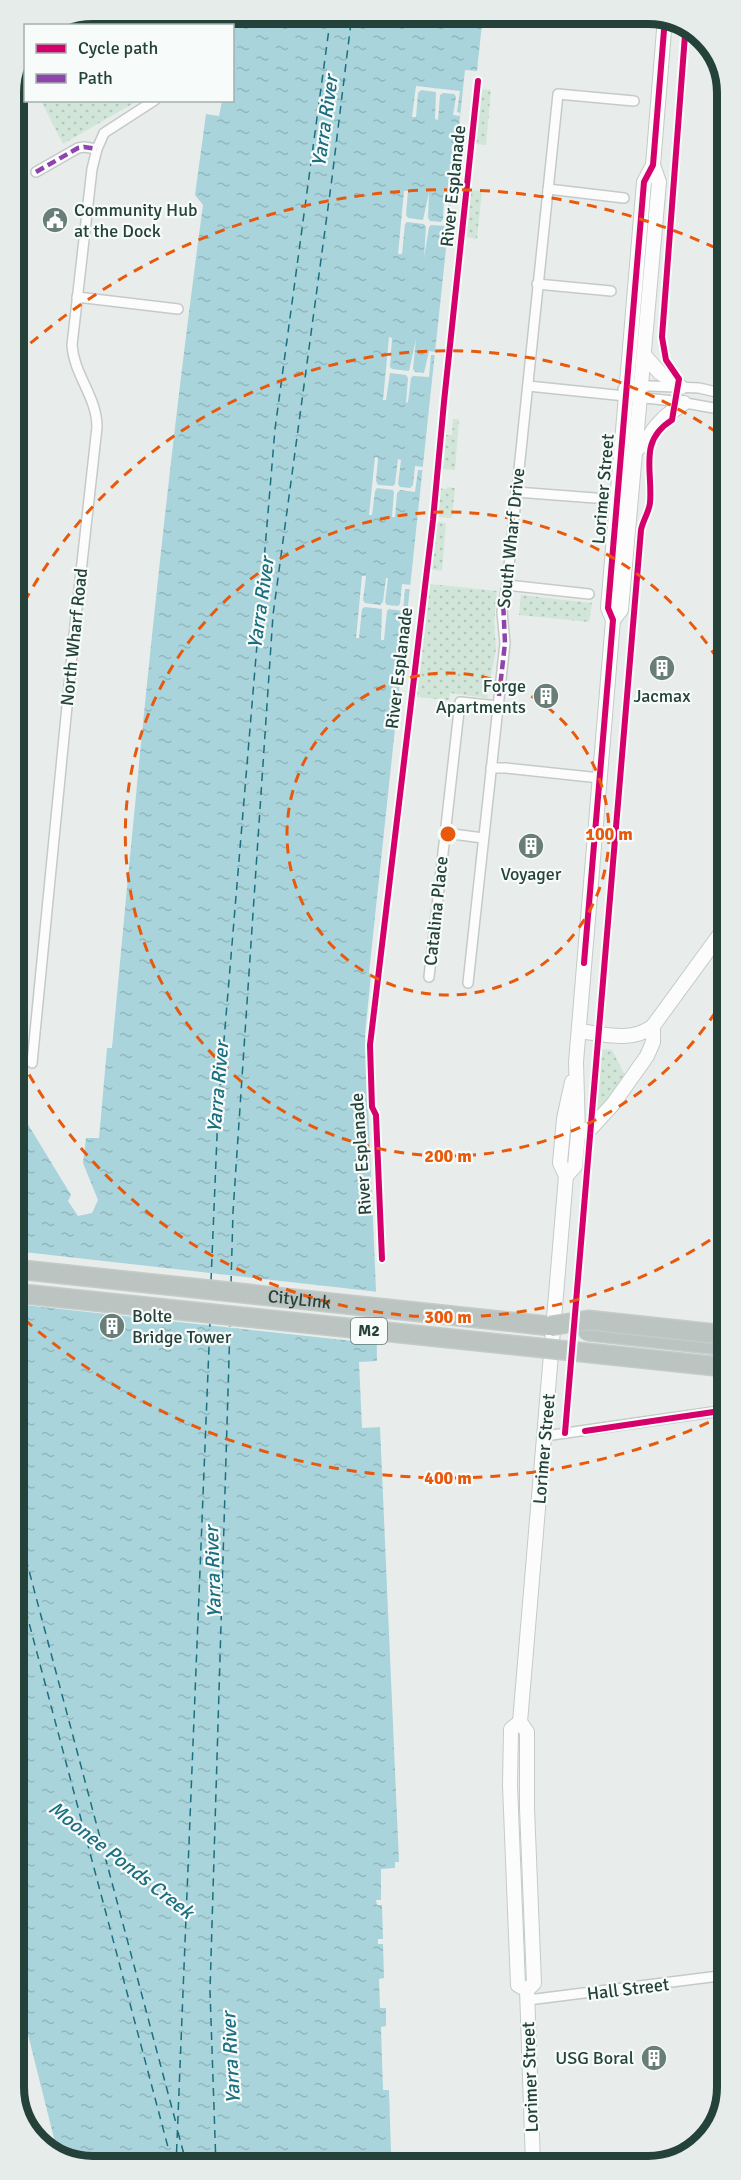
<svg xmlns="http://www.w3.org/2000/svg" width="741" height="2180" font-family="Signika,sans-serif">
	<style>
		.green { fill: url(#green-dots) }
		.water { fill: url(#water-ripples) }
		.pier { fill: #e8edeb }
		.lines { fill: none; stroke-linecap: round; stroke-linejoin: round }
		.ferry { stroke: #1c6f80; stroke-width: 1.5; stroke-dasharray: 8 6; stroke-linecap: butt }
		.street-casing { stroke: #c5cac8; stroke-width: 12 }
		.secondary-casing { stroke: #c3cbc8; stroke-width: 16 }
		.highway-casing { stroke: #c3ccc9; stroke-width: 21 }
		.street { stroke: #fcfcfc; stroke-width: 9 }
		.secondary { stroke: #fcfcfc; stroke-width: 14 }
		.highway { stroke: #bcc4c2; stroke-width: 18 }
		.highway-bridge-casing { stroke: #c3ccc9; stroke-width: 21; stroke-linecap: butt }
		.highway-bridge { stroke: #bcc4c2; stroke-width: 18 }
		.quiet { stroke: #8e44ad; stroke-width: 4.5; stroke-dasharray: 9 4.5; stroke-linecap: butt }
		.cycleway-casing { stroke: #f7fbf9; stroke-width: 10 }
		.cycleway { stroke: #d6006c; stroke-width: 6 }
		.ring { fill: none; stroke: #e8590c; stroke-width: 3; stroke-dasharray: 10 8 }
		.labels { text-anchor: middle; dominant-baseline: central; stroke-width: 4.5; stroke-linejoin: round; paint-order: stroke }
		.shield { fill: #f7fbf9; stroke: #637a73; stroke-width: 1.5 }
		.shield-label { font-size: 16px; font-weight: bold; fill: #24423a }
		.street-label { font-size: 18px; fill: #24423a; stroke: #f7fbf9 }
		.poi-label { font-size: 18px; fill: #24423a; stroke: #f7fbf9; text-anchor: start }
		.water-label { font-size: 20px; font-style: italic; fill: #1c6f80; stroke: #f7fbf9 }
		.rim { fill: none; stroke: #24423a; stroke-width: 8 }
		.centre { fill: #e8590c; stroke: #f7fbf9; stroke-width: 3 }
		.ring-label { font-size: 18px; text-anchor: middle; font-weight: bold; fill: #e8590c; stroke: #f7fbf9; stroke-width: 4.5; stroke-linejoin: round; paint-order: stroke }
	</style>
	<defs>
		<pattern id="green-dots" width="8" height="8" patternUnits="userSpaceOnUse" patternTransform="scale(1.5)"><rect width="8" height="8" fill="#d1e6d8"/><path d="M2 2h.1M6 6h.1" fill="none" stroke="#b3c6ba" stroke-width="1.8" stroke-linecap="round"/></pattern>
		<pattern id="water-ripples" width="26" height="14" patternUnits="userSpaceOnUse" patternTransform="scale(1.5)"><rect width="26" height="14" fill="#a9d4db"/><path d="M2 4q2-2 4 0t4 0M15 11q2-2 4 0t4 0" fill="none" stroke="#91b7bd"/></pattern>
	</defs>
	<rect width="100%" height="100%" fill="#e8edeb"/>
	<!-- green -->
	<g class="green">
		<path d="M480,89L491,90L486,145L475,144Z"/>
		<path d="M133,100L134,103L63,144L41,101Z"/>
		<path d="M470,190L482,191L477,239L465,237Z"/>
		<path d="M453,419H459L455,470L443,469L446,435H452Z"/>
		<path d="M447,487L455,488L452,518L437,517L440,491L438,488L447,489Z"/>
		<path d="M437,522L446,523L442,571L430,569L432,548H435Z"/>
		<path d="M430,584L497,591L494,622L496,649L487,698L450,693L449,700L415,697Z"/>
		<path d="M521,595L592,603L589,622L519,615Z"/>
		<path d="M602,1049L612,1050L625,1075L596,1115Z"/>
	</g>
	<!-- water -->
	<g class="water">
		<path d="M220,14H483L477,71L465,70L369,973L371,974L365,1035L376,1290L377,1361L359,1362L362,1428L380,1427L399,1862H395V1868L381,1869V1900H376L377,1905H382L383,1939H378V1944H383L384,1978L379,1979L380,2008H386V2026L381,2027L383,2090H389L391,2153H386V2157L391,2158L392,2165L88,2166L58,2154L16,1987L15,1103L71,1195L68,1201L78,1216L92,1213L98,1200L83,1163L86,1138H99L107,1048H112C138,767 165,485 203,205L195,195L206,114L219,116L222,101L232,100V26L218,25Z"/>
		<path d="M14,238L15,240L27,241L14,378Z"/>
	</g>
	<!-- pier -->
	<g class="pier">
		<path d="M416,86L460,91L457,112L460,113V116L453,115L456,97L454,94L443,93L440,95L438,120L435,119L436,92L421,90L418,93L416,117H412Z"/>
		<path d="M404,191H408L406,215L408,218L423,220L429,192L428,218L430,221L441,222L443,219L444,200L451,201V204L448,205L446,226L431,225L429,227L424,258L426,227L424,224L407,222L405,224L402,254H398Z"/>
		<path d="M389,337L392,338L390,367L392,369L409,371L416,339L413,369L415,372L424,373L429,351L435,352V355H431L429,377L413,376L411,378L408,402L406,403L408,378L406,375L390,373L386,400H383Z"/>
		<path d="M375,457L378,458L376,481L378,485L393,486L395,484L398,459L401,460L398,484L400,487L410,488L413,485L415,466L423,467V470H418L415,492L400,490L397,493L395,517H392L394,492L393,490L377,488L375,491L372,515H369Z"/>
		<path d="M362,576H366L363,600L365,603L380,605L383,602L386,578H388L385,602L387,605L398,606L400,604L402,584L411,585V589H405L403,611L389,609L387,611L384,640H381L382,609L365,607L362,609L359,638H356Z"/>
		<path d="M15,1251L379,1292L380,1344L15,1304Z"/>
	</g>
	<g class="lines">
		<!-- ferry -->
		<g class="ferry">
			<path d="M211,1281L218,1112L275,429L331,14"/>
			<path d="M231,1284L233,1212L273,615L332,178L352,14"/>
			<path d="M15,1518L177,2127"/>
			<path d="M15,1570L173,2166"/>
			<path d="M178,2132L187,2166"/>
			<path d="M176,2166L210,1322"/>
			<path d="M216,2166L210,1991L230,1325"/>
		</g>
		<!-- street casing -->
		<g class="street-casing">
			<g id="street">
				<path d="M118,14L124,26"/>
				<path d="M36,172L78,148L84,147L97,149"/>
				<path d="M548,189L624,198"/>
				<path d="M537,284L611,291"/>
				<path d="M77,297L178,309"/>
				<path d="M528,386L674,401L725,410"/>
				<path d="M623,389L626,385L699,388L725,394"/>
				<path d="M516,492L595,498"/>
				<path d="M507,585L589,594"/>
				<path d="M491,768H506L600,778"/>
				<path d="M445,833L483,838"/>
				<path d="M429,977L460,702L498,706"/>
				<path d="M468,983L505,643L502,612L507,585L558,94L634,101"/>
				<path d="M32,1063L74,635L97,427C97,397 74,375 72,345L92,169L97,149L104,133L155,100"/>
				<path d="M545,1436L727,1410"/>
				<path d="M528,2000L727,1975"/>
			</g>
		</g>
		<!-- secondary casing -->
		<g class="secondary-casing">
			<g id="secondary">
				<path d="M644,355L660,373L681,387"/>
				<path d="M636,450C648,442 651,430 661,421C667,414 676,409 684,403"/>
				<path d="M613,620L621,610L659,182L653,165"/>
				<path d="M579,1031C603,1034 632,1043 653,1026L726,926"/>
				<path d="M578,1134L591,1128L613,1104L647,1056L653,1042V1026"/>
				<path d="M566,1176L575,1166L578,1134L576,1062L613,620L608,608L644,182L653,165L665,18"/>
				<path d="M520,1722L511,1729L510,1785L518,1985L527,1990"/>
				<path d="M533,2164L527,1990L534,1983L527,1808V1732L520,1722L566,1176L560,1163L564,1119L572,1082"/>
			</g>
		</g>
		<!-- highway casing -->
		<g class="highway-casing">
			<g id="highway">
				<path id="s1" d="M15,1269L550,1326"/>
				<path d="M588,1331L727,1346"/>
			</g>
		</g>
		<!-- street -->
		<use href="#street" class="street"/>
		<!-- secondary -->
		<use href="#secondary" class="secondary"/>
		<!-- highway -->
		<use href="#highway" class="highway"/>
		<!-- highway-bridge casing -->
		<g class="highway-bridge-casing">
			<g id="highway-bridge">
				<path d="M15,1293L723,1367"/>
				<path d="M550,1326L588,1320L727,1335"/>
			</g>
		</g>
		<!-- highway-bridge -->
		<use href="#highway-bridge" class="highway-bridge"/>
		<!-- quiet -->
		<g class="quiet">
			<path d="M76,26L97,14"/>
			<path d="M36,172L78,148L84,147L97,149"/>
			<path d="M499,696L505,643L503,600L507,585"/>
		</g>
		<!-- cycleway casing -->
		<g class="cycleway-casing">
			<g id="cycleway">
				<path d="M584,963L613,620L608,608L644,182L653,165L665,18"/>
				<path d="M382,1259L376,1115L372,1107L370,1045L433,520L444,402L478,81"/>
				<path d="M585,1431L727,1410"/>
				<path d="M565,1433L641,530C643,520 649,512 650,503C653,470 638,441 672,420L679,379L666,360L662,337L685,35L687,28"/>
			</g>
		</g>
		<!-- cycleway -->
		<use href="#cycleway" class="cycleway"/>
	</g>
	<!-- distance rings -->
	<g class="ring">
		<circle cx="448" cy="834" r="161"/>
		<path d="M725 997A322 322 0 1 1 725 671"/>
		<path d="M725 1230A483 483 0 0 1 16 1050M16 618A483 483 0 0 1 725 438"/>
		<path d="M725 1415A644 644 0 0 1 17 1313M17 355A644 644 0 0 1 720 250"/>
	</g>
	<!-- icons -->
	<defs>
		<g id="civic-disc" transform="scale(1.35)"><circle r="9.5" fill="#697e78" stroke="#f7fbf9"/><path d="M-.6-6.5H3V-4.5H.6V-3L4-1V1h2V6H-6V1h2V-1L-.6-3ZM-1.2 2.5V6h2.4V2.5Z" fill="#fff"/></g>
		<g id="building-disc" transform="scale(1.35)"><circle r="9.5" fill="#697e78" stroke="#f7fbf9"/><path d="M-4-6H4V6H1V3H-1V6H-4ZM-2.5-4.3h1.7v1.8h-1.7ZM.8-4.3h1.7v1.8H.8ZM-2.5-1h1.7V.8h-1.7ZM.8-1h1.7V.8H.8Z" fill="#fff"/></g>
	</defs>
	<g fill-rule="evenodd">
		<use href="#civic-disc" x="55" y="220"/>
		<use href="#building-disc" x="662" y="668"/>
		<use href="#building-disc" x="546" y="696"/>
		<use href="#building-disc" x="531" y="846"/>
		<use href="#building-disc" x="112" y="1326"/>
		<use href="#building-disc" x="654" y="2058"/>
	</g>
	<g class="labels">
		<!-- shield labels -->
		<rect class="shield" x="351" y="1318" width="36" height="26" rx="4.5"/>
		<g class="shield-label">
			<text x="369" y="1331">M2</text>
		</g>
		<!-- street labels -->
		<g class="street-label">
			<text transform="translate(453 186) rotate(-84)">River Esplanade</text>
			<text transform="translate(603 489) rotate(-85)">Lorimer Street</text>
			<text transform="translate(511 538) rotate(-84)">South Wharf Drive</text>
			<text transform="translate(74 637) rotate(-84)">North Wharf Road</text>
			<text transform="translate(399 668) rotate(-83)">River Esplanade</text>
			<text transform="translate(436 911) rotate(-84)">Catalina Place</text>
			<text transform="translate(361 1154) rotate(-94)">River Esplanade</text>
			<text stroke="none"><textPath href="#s1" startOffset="286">CityLink</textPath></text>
			<text transform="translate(544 1449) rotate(-85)">Lorimer Street</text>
			<text transform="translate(628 1989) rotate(-7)">Hall Street</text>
			<text transform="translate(530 2077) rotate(-92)">Lorimer Street</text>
		</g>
		<!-- poi labels -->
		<g class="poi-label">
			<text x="74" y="210">Community Hub<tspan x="74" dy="21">at the Dock</tspan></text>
			<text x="526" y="686" text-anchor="end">Forge<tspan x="526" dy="21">Apartments</tspan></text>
			<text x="662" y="696" text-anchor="middle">Jacmax</text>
			<text x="531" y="874" text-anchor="middle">Voyager</text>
			<text x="132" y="1316">Bolte<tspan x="132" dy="21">Bridge Tower</tspan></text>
			<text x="634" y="2058" text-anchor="end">USG Boral</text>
		</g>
		<!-- water labels -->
		<g class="water-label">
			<text transform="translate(325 121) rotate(-82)">Yarra River</text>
			<text transform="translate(261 603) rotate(-82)">Yarra River</text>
			<text transform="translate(218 1087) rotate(-85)">Yarra River</text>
			<text transform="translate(213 1572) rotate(-92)">Yarra River</text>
			<text transform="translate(121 1860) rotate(38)">Moonee Ponds Creek</text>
			<text transform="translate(231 2058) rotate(-93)">Yarra River</text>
		</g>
	</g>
	<!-- crop -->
	<path d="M0 0H741V2180H0ZM93 24H648A69 69 0 0 1 717 93V2087A69 69 0 0 1 648 2156H93A69 69 0 0 1 24 2087V93A69 69 0 0 1 93 24Z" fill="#e6ecea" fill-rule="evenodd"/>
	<path class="rim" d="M93 24H648A69 69 0 0 1 717 93V2087A69 69 0 0 1 648 2156H93A69 69 0 0 1 24 2087V93A69 69 0 0 1 93 24Z"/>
	<circle cx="448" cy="834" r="9" class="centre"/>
	<g class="ring-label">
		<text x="609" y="840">100 m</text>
		<text x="448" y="1162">200 m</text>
		<text x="448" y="1323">300 m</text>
		<text x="448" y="1484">400 m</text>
	</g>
	<!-- legend -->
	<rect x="24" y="24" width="210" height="78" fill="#f7fbf9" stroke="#a3b1ad" stroke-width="1.5"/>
	<rect x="36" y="44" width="30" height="9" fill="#d6006c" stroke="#a3b1ad" stroke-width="1.5"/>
	<text x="78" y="54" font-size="18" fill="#24423a">Cycle path</text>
	<rect x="36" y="74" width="30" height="9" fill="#8e44ad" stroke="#a3b1ad" stroke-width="1.5"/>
	<text x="78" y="84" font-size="18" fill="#24423a">Path</text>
</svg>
